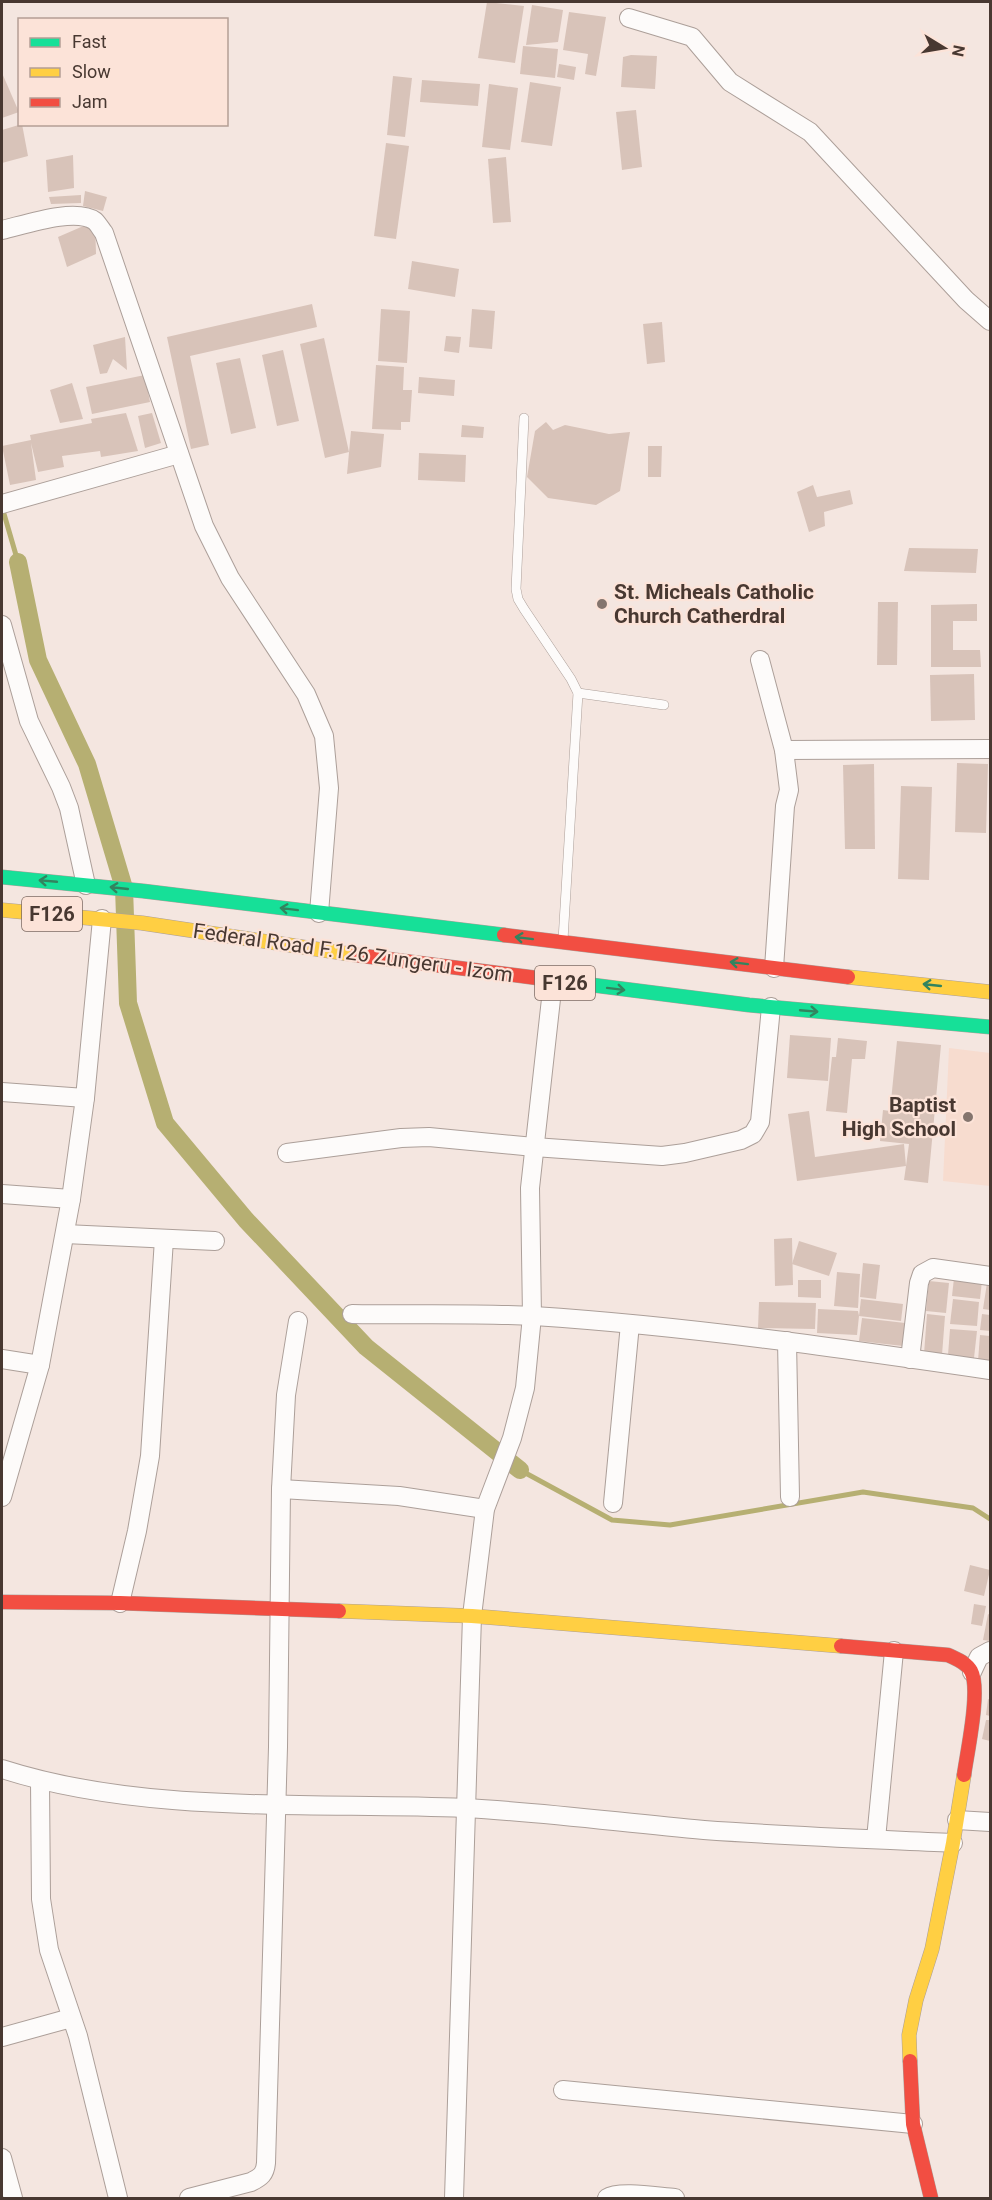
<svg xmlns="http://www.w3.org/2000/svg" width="992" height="2200" font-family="Roboto,sans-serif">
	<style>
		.built { fill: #f7dccf }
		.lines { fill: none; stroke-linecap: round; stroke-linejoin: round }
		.stream { stroke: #b6af72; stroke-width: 5 }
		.canal { stroke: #b6af72; stroke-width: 18 }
		.building { fill: #d8c3b9 }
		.lane-casing { stroke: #ac9f99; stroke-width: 10 }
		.street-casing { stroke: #ac9f99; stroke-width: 20 }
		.fast-casing { stroke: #ac9f99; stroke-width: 15 }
		.slow-casing { stroke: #ac9f99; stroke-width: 15 }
		.jam-casing { stroke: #ac9f99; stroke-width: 15 }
		.lane { stroke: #fdfbfa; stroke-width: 9 }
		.street { stroke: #fdfbfa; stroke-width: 18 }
		.fast { stroke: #16e098; stroke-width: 14 }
		.slow { stroke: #ffcf43; stroke-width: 14 }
		.jam { stroke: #f24e42; stroke-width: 14 }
		.oneway { stroke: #32845f }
		.poi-dot { fill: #84756e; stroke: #fce3d8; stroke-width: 2 }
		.labels { text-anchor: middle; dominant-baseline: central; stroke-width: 4.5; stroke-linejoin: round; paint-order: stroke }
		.shield { fill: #fce3d8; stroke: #7e6b63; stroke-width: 1.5 }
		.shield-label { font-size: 20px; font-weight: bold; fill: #483831 }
		.poi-label { font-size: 21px; font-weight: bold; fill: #483831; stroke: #fce3d8; text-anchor: start }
		.street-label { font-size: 21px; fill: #483831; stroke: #fce3d8 }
	</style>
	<rect width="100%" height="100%" fill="#f4e6e0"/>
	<!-- built -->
	<path class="built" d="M949,1048L990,1053V1186L943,1181Z"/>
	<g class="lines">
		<!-- stream -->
		<g class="stream">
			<path d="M2,507L18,562"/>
			<path d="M520,1470L612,1520L670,1525L863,1492L973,1508L990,1519"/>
		</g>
		<!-- canal -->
		<path class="canal" d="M18,562L38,660L87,764L124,888L128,1003L165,1123L246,1220L366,1347L520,1470"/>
	</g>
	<!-- building -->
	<g class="building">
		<path d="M487,2L524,6L515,63L478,58Z"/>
		<path d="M532,5L563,10L558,42L526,45Z"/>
		<path d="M569,12L606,17L596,76L585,74L588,54L563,50Z"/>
		<path d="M523,46L558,49L555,78L520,74Z"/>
		<path d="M631,55L657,56L655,89L621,87L623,57Z"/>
		<path d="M559,64L576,67L574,80L557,77Z"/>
		<path d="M2,73L19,112L2,118Z"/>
		<path d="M393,76L412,78L405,137L387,135Z"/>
		<path d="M422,80L480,84L478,106L420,102Z"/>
		<path d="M530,82L561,87L552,146L521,142Z"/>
		<path d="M489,84L518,88L510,150L482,147Z"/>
		<path d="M636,110L642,167L622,170L616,112Z"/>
		<path d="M22,124L28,156L2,163V130Z"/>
		<path d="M386,143L409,146L396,239L374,236Z"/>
		<path d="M73,155L74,188L48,192L46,160Z"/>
		<path d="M506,157L511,222L493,223L488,159Z"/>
		<path d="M85,191L107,197L103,211L83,206Z"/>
		<path d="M81,195V203L51,204L49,197Z"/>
		<path d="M95,221L96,254L67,267L58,237Z"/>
		<path d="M412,261L459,269L455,297L408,289Z"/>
		<path d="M312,304L317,327L190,356L209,445L191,449L167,337Z"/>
		<path d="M381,309L410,311L407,363L378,361Z"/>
		<path d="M472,309L495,311L492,349L469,347Z"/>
		<path d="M662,322L665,362L647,364L643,324Z"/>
		<path d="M446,336L461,337L459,353L444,351Z"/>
		<path d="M125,337L127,370L113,359L107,373L100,374L93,345Z"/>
		<path d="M324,338L349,452L325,458L300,344Z"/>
		<path d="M283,350L299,421L277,426L262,355Z"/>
		<path d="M240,358L256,428L231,434L216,363Z"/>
		<path d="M376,365L404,367L403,390H412L410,422H401V430L372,429Z"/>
		<path d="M145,375L150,402L92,414L86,387Z"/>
		<path d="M419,377L455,380L454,396L418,393Z"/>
		<path d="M72,383L83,419L60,423L50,390Z"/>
		<path d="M126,413L138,451L101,457L100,451L62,456L64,467L38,472L31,443L36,480L10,485L2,446L31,440L30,435L92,423L91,419Z"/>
		<path d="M152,413L161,443L145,448L138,416Z"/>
		<path d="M546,422L553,430L565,425L609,434L630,432L620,491L596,505L548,498L527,477L535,431Z"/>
		<path d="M462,425L484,427L483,438L461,437Z"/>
		<path d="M351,431L384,434L381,467L347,474Z"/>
		<path d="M648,446H662L661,477H648Z"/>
		<path d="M419,453L466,455L465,482L418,480Z"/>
		<path d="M813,485L817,497L850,490L853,504L824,512L825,526L809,532L797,492Z"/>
		<path d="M909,548L978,549L976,573L904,571Z"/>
		<path d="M878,602H898L897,665H877Z"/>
		<path d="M977,604V621H953V650H980L981,667H931V605Z"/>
		<path d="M974,674L975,720L931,721L930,675Z"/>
		<path d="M957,763L988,764L986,833L955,832Z"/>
		<path d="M874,764L875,849H845L843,765Z"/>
		<path d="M901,786L932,787L929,880L898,879Z"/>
		<path d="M790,1035L831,1038L828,1081L787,1078Z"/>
		<path d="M838,1038L867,1041L865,1059H852L847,1113L826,1111L832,1057H836Z"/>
		<path d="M897,1041L941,1045L928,1183L904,1180L906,1166L797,1181L788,1114L809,1111L815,1157L904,1144L906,1166L909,1144L880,1141L883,1110L890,1111Z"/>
		<path d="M792,1238L793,1285L775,1286L774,1239Z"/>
		<path d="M799,1241L837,1253L829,1276L792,1264Z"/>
		<path d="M863,1263L880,1265L876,1299L860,1297Z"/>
		<path d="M837,1272L860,1274L858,1308L834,1306Z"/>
		<path d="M954,1278L982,1281L980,1299L952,1296Z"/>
		<path d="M798,1280H821V1298L798,1297Z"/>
		<path d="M929,1281L949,1283L946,1313L926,1311Z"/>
		<path d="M987,1283L990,1284V1310L983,1309Z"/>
		<path d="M861,1299L903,1304L901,1321L859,1316Z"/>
		<path d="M953,1299L979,1302L977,1326L950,1324Z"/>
		<path d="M759,1302L816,1303L815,1329L758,1328Z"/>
		<path d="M818,1309L858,1311L859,1316L857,1335L817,1333Z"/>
		<path d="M927,1314L945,1316L942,1355L924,1354Z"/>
		<path d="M982,1314L990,1315V1331L980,1330Z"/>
		<path d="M862,1318L905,1323L903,1346L859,1341Z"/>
		<path d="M950,1329L977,1331L974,1358L948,1355Z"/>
		<path d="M980,1335L990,1336V1362L978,1361Z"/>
		<path d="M970,1565L990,1570L984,1596L964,1591Z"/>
		<path d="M974,1604L986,1606L982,1626L971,1624Z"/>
		<path d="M988,1614L990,1615V1641L983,1640Z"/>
		<path d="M988,1699L990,1700V1716L986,1715Z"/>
		<path d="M986,1720H990V1741L982,1739Z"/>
	</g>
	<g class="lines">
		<!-- lane casing -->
		<g class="lane-casing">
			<g id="lane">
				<path d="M524,418L516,589L518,599L524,609L571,679L578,693L563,940"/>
				<path d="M578,693L664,705"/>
			</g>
		</g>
		<!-- street casing -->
		<g class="street-casing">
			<g id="street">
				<path d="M629,18L692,37L730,82L810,132L966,300L990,321"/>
				<path d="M2,230C24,225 75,207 95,221C98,224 101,229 104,233L204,526L230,578L306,694L324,736L329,788L319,913"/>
				<path d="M2,504L179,454"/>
				<path d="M2,625L29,721L61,787L69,808L86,885"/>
				<path d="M760,660L784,750L789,790L785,806L774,968"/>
				<path d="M784,750L990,749"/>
				<path d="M2,1092L85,1098"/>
				<path d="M287,1153L401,1138L429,1137L534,1147L662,1156L685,1153L741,1140L753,1134L760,1122L771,1007"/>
				<path d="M2,1194L71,1199"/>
				<path d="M65,1234L215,1241"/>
				<path d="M352,1314C413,1315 474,1313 534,1316C687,1326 839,1348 990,1370"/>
				<path d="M787,1341L790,1497"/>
				<path d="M2,1359L40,1365"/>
				<path d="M910,1359L919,1283L922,1274L933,1268L990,1276"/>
				<path d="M281,1489L399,1496L485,1509"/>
				<path d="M2,1497L40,1365L71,1199L85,1098L102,919"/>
				<path d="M613,1503L630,1324"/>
				<path d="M120,1603L137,1531L150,1456L164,1239"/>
				<path d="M972,1672L979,1657L990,1651"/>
				<path d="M2,1769C145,1815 315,1802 464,1808C544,1812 624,1823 704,1830C787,1836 870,1839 953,1843"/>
				<path d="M40,1781L41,1899L49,1950L78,2036L118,2198"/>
				<path d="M957,1820L990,1822"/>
				<path d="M876,1839L894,1651"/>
				<path d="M2,2037L71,2018"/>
				<path d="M563,2090L913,2124"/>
				<path d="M2,2158L13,2198"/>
				<path d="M189,2198L251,2182C261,2177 265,2174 266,2163L278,1747L281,1489L286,1395L298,1321"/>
				<path d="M454,2198L472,1616L485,1509L512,1438L525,1388L532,1316L530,1188L553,981"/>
				<path d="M607,2198C619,2190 659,2197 675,2198"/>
			</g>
		</g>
		<!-- fast casing -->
		<g class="fast-casing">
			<g id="fast">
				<path d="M2,877L143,891L504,935"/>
				<path d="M545,979L749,1005L990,1027"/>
			</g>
		</g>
		<!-- slow casing -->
		<g class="slow-casing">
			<g id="slow">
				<path d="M2,910L142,923L356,955"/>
				<path d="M848,977L990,992"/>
				<path d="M339,1611L472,1616L841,1646"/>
				<path d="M910,2061L909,2035L916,2000L932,1949L953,1843L964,1775"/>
			</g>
		</g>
		<!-- jam casing -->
		<g class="jam-casing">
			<g id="jam">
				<path d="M504,935L848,977"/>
				<path d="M356,955L545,979"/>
				<path d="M2,1602L120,1603L339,1611"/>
				<path d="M841,1646L948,1655C956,1659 966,1662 971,1671C981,1689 967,1753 964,1775"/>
				<path d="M910,2061L913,2124L931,2198"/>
			</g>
		</g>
		<!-- lane -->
		<use href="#lane" class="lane"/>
		<!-- street -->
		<use href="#street" class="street"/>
		<!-- fast -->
		<use href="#fast" class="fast"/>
		<!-- slow -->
		<use href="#slow" class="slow"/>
		<!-- jam -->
		<use href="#jam" class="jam"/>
	</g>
	<!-- one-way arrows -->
	<defs><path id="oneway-shaft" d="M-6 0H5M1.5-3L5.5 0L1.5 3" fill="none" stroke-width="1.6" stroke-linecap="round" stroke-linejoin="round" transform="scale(1.5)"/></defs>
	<g class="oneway">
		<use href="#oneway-shaft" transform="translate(48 881) rotate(-175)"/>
		<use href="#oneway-shaft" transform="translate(119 888) rotate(-174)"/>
		<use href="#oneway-shaft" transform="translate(289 909) rotate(-173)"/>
		<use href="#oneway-shaft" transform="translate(524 938) rotate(-173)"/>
		<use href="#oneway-shaft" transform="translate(739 963) rotate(-173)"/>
		<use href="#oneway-shaft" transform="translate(932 985) rotate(-174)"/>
		<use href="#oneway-shaft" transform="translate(616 989) rotate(7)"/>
		<use href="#oneway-shaft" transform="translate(809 1011) rotate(5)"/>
	</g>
	<!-- markers -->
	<g class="poi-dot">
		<circle cx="602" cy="604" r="6"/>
		<circle cx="968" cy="1117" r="6"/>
	</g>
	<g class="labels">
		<!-- shield labels -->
		<g class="shield">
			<rect x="22" y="897" width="60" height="34" rx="4.5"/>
			<rect x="535" y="966" width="60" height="34" rx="4.5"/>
		</g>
		<g class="shield-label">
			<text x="52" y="914">F126</text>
			<text x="565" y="983">F126</text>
		</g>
		<!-- poi labels -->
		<g class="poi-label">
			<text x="614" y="592">St. Micheals Catholic<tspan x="614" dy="24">Church Catherdral</tspan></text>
			<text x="956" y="1105" text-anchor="end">Baptist<tspan x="956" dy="24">High School</tspan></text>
		</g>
		<!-- street labels -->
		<g class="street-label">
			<text transform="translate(353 953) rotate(8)">Federal Road F.126 Zungeru - Izom</text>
		</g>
	</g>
	<!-- border -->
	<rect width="992" height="2200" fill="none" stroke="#483831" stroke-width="6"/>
	<!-- legend -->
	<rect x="18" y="18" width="210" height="108" fill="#fce3d8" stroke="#b49f95" stroke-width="1.5"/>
	<rect x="30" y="38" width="30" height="9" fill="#16e098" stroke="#b49f95" stroke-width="1.5"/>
	<text x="72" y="48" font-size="18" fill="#483831">Fast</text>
	<rect x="30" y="68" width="30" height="9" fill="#ffcf43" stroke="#b49f95" stroke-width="1.5"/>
	<text x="72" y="78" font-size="18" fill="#483831">Slow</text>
	<rect x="30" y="98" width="30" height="9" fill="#f24e42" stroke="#b49f95" stroke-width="1.5"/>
	<text x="72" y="108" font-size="18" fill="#483831">Jam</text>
	<!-- north arrow -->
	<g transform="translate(944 48) rotate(101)" stroke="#fce3d8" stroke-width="4.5" paint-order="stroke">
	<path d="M0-4.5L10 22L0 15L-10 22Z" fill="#483831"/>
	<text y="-9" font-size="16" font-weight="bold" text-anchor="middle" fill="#483831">N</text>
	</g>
</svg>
